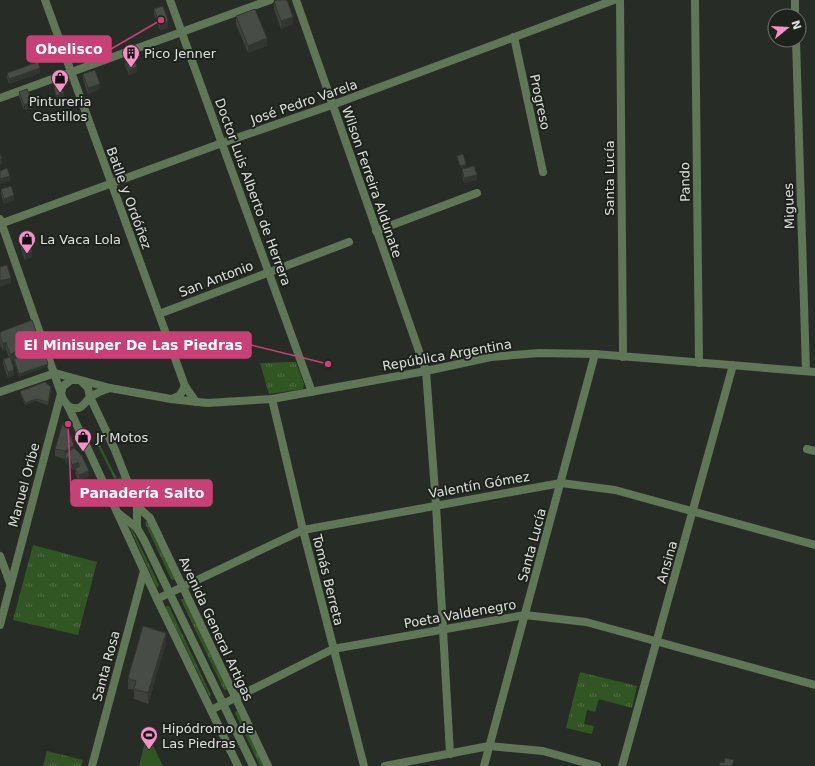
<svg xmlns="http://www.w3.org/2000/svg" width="815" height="766" font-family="'DejaVu Sans',sans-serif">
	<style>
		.grass { fill: url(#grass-tufts) }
		.pitch { fill: #325623 }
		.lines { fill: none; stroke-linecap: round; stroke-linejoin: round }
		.minor { stroke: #5f7756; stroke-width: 8 }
		.tertiary { stroke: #5f7756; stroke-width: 8 }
		.wall { fill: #3e413c }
		.shaded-wall { fill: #323531 }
		.building { fill: #484c46; stroke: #323531 }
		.labels { text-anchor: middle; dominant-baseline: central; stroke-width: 4; stroke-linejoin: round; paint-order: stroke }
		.poi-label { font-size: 13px; fill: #dee0dd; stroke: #1e221d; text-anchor: start }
		.street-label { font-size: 13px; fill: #dee0dd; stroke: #1e221d }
		.leader { fill: none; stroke: #c84075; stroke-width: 1.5 }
		.callout-dot { fill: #c84075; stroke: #1e221d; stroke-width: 1.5 }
		.callout { fill: #c84075; stroke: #c84075; stroke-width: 1.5 }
		.callout-label { font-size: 14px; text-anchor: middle; font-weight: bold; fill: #fff }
	</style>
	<defs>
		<pattern id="grass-tufts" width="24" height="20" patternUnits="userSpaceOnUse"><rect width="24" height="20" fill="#325623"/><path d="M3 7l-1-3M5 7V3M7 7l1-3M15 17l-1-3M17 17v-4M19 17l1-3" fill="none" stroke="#4f6e42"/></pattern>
	</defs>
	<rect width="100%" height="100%" fill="#282c26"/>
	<!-- grass -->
	<g class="grass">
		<path d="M296,362L304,384L303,389L269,394L260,363Z"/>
		<path d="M100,445L117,479L122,477L125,487L112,492L109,485L115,480L98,446Z"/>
		<path d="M147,520L175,579L174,580L171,579L145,523Z"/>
		<path d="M130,528L132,529L159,585L157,588Z"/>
		<path d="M33,545L97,562L78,635L13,620Z"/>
		<path d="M184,598L227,688L226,690H224L181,600Z"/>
		<path d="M166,606H169L211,695L210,697L166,608Z"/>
		<path d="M580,672L637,686L632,708L599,699L595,712L587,710L584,724L594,726L592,734L566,728Z"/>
		<path d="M236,711H238L264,766H260L235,713Z"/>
		<path d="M47,751L83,760L81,766H43Z"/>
	</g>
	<!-- pitch -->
	<path class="pitch" d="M147,733L163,766H139Z"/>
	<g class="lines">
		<!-- minor -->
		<g class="minor">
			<path d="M170,0L312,392"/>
			<path d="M620,0L623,357"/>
			<path d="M695,0L699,363"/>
			<path d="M795,0V16"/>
			<path d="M514,37L543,172"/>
			<path d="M796,40L806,371"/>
			<path d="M376,231L477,193"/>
			<path d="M159,314L349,242"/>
			<path d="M426,371L436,505L450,754"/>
			<path d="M272,399L303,530L364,766"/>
			<path d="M807,449L815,451"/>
			<path d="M137,506L150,518L268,766"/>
			<path d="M117,512L157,599L238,766"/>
			<path d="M157,599L303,530L561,483L615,490L815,545"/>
			<path d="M211,710L333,649L525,615L586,622L815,685"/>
			<path d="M92,766L144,571"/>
			<path d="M385,766L489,746L543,751L597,766"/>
			<path d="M484,766L595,354"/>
			<path d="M622,766L733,365"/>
		</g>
		<!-- tertiary -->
		<g class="tertiary">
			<path d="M45,0L185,386L180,395L172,399"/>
			<path d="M296,0L426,371"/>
			<path d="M0,98L270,0"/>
			<path d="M0,219L63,399L68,406L117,512L137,528L144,540L253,766"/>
			<path d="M0,224L222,143L332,105L614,0"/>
			<path d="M81,381L88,388L90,397L115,450L137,506V528"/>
			<path d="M185,386L196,402"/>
			<path d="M0,392L55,373L110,388L171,399L207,403L272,399L426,371L491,357L539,353L595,354L815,372"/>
			<path d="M68,406C83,413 83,402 92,396C98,392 104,390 110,388"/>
			<path d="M110,497L130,488"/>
			<path d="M0,556L10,583"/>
			<path d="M0,625L63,386L71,380H77"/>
		</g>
	</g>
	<!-- wall -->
	<g class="wall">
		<path d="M274,1L293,24L281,29L274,9Z"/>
		<path d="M154,9L168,25L167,28L160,30L154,14Z"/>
		<path d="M236,16L267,46L248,53L236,24Z"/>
		<path d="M125,60L137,72L129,75L125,65Z"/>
		<path d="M7,73H40L9,84L7,78Z"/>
		<path d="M83,74L100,89L88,94L83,79Z"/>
		<path d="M19,92L32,108L24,110L19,97Z"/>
		<path d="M462,169L477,180L464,183L462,174Z"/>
		<path d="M1,189L14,200L4,204L1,194Z"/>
		<path d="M21,245L32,257L25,260L21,250Z"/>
		<path d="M0,332L36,339H34L36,351L48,366L19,377L14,361H12L14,375L8,378L3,364V359L9,357L6,350L3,351L0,344Z"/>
		<path d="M51,390L48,405L36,401L25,405L20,393V391Z"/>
		<path d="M74,448L89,476L79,481L75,474L76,469L72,470L69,461L66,464L65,459L55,456V449Z"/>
		<path d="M166,643L148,704L134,699V690L128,689V678Z"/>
	</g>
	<!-- shaded-wall -->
	<g class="shaded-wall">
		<path d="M293,17V24L281,29V21Z"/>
		<path d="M168,20V25L167,28L160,30V25Z"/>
		<path d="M267,38V46L248,53V46Z"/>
		<path d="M137,67V72L129,75V70Z"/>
		<path d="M40,68V73L9,84V79Z"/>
		<path d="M100,84V89L88,94V88Z"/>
		<path d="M64,93V96L56,98V96Z"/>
		<path d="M32,102V108L24,110V105Z"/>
		<path d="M2,159V164L0,165V160Z"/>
		<path d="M466,164V166L460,168V166Z"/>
		<path d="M477,175V180L464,183V178Z"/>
		<path d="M10,176V181L0,184V179Z"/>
		<path d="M14,195V200L4,204V199Z"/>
		<path d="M32,252V257L25,260V255Z"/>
		<path d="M11,278V283L0,287V281Z"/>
		<path d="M36,331V339L31,340V333Z"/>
		<path d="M6,342V350L3,351V344Z"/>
		<path d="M36,345V353L14,359V361L10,362V354Z"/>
		<path d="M48,364V366L19,377V374Z"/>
		<path d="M14,370V375L8,378V372Z"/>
		<path d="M36,399V401L25,405V403Z"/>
		<path d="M74,445V453L69,457V461L66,464V459L65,451Z"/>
		<path d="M78,462V467L72,470V465Z"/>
		<path d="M89,471V476L79,481V475Z"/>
		<path d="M99,497V499L96,500V498Z"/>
		<path d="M166,633V643L148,704V693Z"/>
	</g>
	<!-- building -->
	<g class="building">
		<path d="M277,0H287L293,17L281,21L274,1Z"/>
		<path d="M163,6L168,20L167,23L160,25L154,9Z"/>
		<path d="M255,9L267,38L248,46L236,16Z"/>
		<path d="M133,56L137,67L129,70L125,60Z"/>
		<path d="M38,62L40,68L9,79L7,73Z"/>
		<path d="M95,70L100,84L88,88L83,74Z"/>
		<path d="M57,86L62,89L64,93L56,96L54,87Z"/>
		<path d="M27,89L32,102L24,105L19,92Z"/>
		<path d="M0,153L2,159L0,160Z"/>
		<path d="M463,154L466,164L460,166L457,156Z"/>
		<path d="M474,166L477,175L464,178L462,169Z"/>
		<path d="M7,168L10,176L0,179V171Z"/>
		<path d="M11,186L14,195L4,199L1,189Z"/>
		<path d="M29,242L32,252L25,255L21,245Z"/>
		<path d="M7,265L11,278L0,281V267Z"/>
		<path d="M32,320L36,331L31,333L36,345L10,354L6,342L3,344L0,337V332Z"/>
		<path d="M43,349L48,364L19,374L14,359Z"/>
		<path d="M10,357L14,370L8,372L3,359Z"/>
		<path d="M45,382L51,387L48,402L36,399L25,403L20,391Z"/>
		<path d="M63,422L66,423L74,445L65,451L55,449Z"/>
		<path d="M74,448L82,456L89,471L79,475L75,469L80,466L78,462L72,465L69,456L66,459L65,454Z"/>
		<path d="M143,626L166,633L148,693L134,689L136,681L128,678Z"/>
		<path d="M725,758L734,760L732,766H719L720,762L724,763Z"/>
	</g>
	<!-- icons -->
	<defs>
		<g id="building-pin" transform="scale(0.9)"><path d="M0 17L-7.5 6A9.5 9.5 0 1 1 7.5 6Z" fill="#f98fc9" stroke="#1e221d"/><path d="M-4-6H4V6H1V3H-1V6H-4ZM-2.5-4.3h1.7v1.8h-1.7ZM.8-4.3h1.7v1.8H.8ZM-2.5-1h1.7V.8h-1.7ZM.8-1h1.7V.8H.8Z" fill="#111"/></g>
		<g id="shop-pin" transform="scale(0.9)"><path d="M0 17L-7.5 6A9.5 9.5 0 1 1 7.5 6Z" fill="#f98fc9" stroke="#1e221d"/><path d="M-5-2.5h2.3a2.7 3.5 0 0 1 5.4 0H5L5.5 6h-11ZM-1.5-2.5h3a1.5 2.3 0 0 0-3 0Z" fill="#111"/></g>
		<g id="stadium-pin" transform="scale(0.9)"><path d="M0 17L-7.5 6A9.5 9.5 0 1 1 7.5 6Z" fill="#f98fc9" stroke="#1e221d"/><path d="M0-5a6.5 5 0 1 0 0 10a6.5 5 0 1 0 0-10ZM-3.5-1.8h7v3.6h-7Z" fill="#111"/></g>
	</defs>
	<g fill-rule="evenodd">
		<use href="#building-pin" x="131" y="53"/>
		<use href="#shop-pin" x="60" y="78"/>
		<use href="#shop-pin" x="27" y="239"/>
		<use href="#shop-pin" x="83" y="437"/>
		<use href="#stadium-pin" x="149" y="735"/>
	</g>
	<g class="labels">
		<!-- poi labels -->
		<g class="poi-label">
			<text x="144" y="53">Pico Jenner</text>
			<text x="60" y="101" text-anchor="middle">Pintureria<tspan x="60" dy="15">Castillos</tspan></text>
			<text x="40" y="239">La Vaca Lola</text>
			<text x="96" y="437">Jr Motos</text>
			<text x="162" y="728">Hipódromo de<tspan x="162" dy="15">Las Piedras</tspan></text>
		</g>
		<!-- street labels -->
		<g class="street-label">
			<text transform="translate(304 102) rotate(-19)">José Pedro Varela</text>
			<text transform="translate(540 102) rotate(78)">Progreso</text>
			<text transform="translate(609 178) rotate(-90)">Santa Lucía</text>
			<text transform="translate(372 182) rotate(71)">Wilson Ferreira Aldunate</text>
			<text transform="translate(685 182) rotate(-91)">Pando</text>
			<text transform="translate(253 192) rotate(70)">Doctor Luis Alberto de Herrera</text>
			<text transform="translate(129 198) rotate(70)">Batlle y Ordóñez</text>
			<text transform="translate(789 206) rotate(-92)">Migues</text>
			<text transform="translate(216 279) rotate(-21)">San Antonio</text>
			<text transform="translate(447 355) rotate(-10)">República Argentina</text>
			<text transform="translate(24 485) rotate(-75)">Manuel Oribe</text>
			<text transform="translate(479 485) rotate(-10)">Valentín Gómez</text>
			<text transform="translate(532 545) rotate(-75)">Santa Lucía</text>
			<text transform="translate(667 562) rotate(-74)">Ansina</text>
			<text transform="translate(328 580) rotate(76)">Tomás Berreta</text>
			<text transform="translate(460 614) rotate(-10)">Poeta Valdenegro</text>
			<text transform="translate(216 629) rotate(65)">Avenida General Artigas</text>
			<text transform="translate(106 666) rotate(-75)">Santa Rosa</text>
		</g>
	</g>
	<!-- callouts -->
	<path class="leader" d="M161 20L111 49M328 364L251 345M68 424L71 493"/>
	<g class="callout-dot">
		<circle cx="161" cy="20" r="4"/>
		<circle cx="328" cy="364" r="4"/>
		<circle cx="68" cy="424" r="4"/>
	</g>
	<g class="callout">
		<rect x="27" y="36" width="84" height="26" rx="4"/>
		<rect x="16" y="332" width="235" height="26" rx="4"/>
		<rect x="71" y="480" width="141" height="26" rx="4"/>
	</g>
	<g class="callout-label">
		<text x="69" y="54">Obelisco</text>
		<text x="133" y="350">El Minisuper De Las Piedras</text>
		<text x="142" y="498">Panadería Salto</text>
	</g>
	<!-- north arrow -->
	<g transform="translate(787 28) rotate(72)"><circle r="19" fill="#1e221d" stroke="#6b6e6a"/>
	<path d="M0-3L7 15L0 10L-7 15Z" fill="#f98fc9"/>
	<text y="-6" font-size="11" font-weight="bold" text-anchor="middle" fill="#dee0dd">N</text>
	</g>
</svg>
